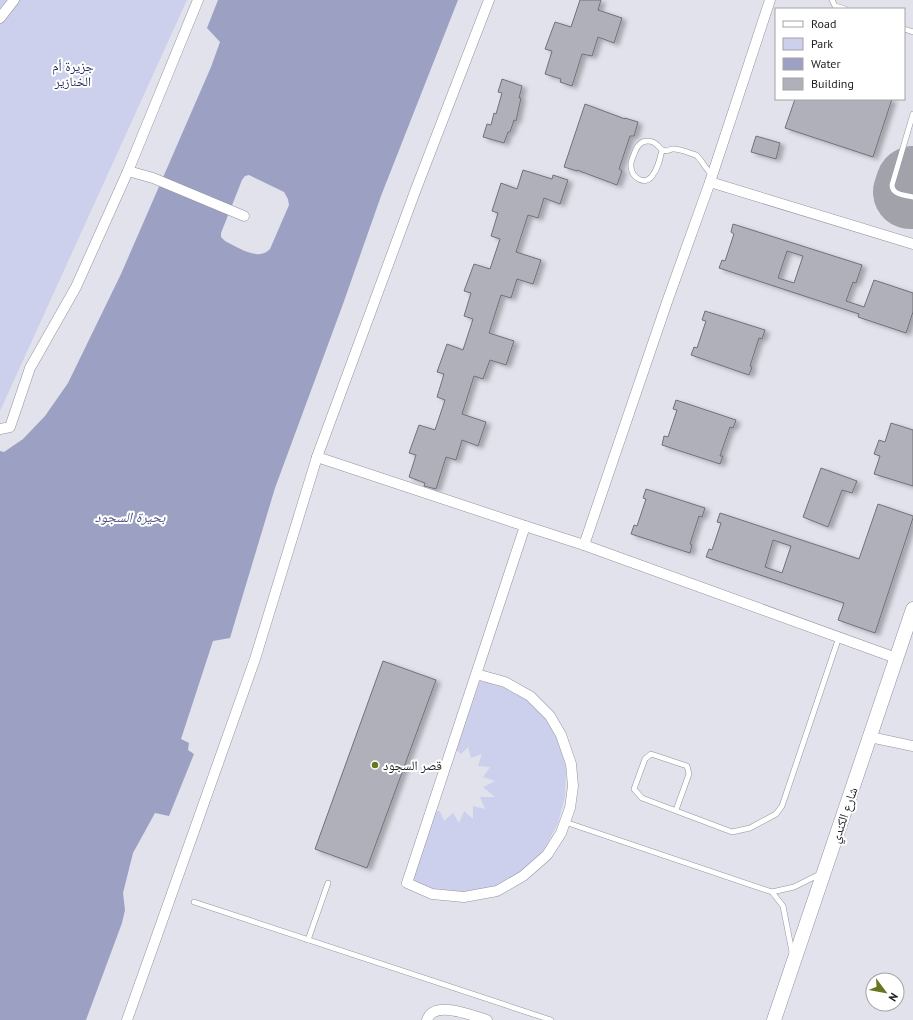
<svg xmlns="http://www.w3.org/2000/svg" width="913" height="1020" font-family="'PT Sans','Noto Naskh Arabic',sans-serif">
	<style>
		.green { fill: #ccd0ec }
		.water { fill: #9ca1c4; fill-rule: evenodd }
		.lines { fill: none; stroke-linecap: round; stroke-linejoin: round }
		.runway { stroke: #a2a2aa; stroke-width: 74 }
		.building { fill: #afb0b9; stroke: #707179; fill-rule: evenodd; filter: url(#shadow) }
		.lane-casing { stroke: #93949d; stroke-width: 6 }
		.street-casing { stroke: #93949d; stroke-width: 11 }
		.secondary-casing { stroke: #93949d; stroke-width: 15 }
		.lane { stroke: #fff; stroke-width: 5 }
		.street { stroke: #fff; stroke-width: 10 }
		.secondary { stroke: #fff; stroke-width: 14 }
		.poi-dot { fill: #687521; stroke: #fff; stroke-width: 1.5 }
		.labels { text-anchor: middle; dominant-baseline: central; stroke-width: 4; stroke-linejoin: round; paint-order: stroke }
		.park-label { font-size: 13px; fill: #282b59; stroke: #fff }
		.poi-label { font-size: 13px; fill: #1b1c1f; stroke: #fff; text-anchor: start }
		.street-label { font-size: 13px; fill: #1b1c1f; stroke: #fff }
		.water-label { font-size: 14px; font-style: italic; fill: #4d5284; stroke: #fff }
	</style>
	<defs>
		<filter id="shadow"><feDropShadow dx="4.5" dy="2.5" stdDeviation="2" flood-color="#0004"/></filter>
	</defs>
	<rect width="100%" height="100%" fill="#e1e2eb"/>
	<!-- green -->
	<g class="green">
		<path d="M0,0H187L0,411Z"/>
		<path d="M480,681L495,683L523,698L546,715L559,740L566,768L565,796L558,823L545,848L526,869L503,885L476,893H448L430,888L412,880L435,811H440L444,821L453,813L459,823L464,811L473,819V806L485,809L480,797H495L483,787L495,781L483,777L490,767L478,766L482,754L471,758L468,747L461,754L456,750Z"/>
	</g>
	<!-- water -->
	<path class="water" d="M218,0H458L381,196L343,304L275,488L230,638L213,641L181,739L189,743L188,750L194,754L169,816L155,813L133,853L123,893L125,910L122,923L86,1020H0V451L4,452L23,439L45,416L68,383L121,274L211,67L220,42L207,28ZM249,175L284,192L288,199L289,205L270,249C259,262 237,247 225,241L221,237V233L242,180L245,176Z"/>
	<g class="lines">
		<!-- runway -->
		<path class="runway" d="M910,192L913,183"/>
	</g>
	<!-- building -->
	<g class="building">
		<path d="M580,0H601L598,10L622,18L614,43L598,37L592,56L582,54L572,86L560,82L561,79L545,74L552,51L545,49L555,22L571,27Z"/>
		<path d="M502,79L522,86L519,98H521L516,121L514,120L510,132H508L504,143L483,137L487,124L491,125L494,113L496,114L502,93L498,92Z"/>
		<path d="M795,99H892L873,157L785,128Z"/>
		<path d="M585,104L625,119V118L638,122L634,136H630L619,169L622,171L617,185L577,170V171L564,167Z"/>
		<path d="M756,136L780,143L776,159L751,152Z"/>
		<path d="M523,170L552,179L553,175L568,180L560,204L544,198L538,218L528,215L516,252L541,260L533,284L517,279L511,298L501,295L489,333L514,341L506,365L490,360L483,379L474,376L462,414L486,422L478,446L462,440L456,460L446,457L436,489L424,486L425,483L409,477L416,455L409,453L419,425L435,430L445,400L437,397L444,374L437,372L447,344L463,350L473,319L464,316L471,293L464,291L474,264L490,269L500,239L491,236L498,213L492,211L501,183L517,189Z"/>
		<path d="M733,224L862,265L856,283L853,282L846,301L864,307L874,280L913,293V312L906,333L858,317L859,314L719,268L722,260L725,261L734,234L731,232ZM787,251L803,256L794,283L778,278Z"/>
		<path d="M705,311L765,330L762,339L759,338L750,366L752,367L749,375L691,355L694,347L697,348L706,321L702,320Z"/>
		<path d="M676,400L736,420L733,428L730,427L720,456H723L720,464L662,445L664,436L668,437L677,410L673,409Z"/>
		<path d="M891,423L913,430V486L874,474L880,456L874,454L879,440L885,442Z"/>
		<path d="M821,468L857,481L852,493L842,490L828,527L803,517Z"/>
		<path d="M646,489L705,508L702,517L699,516L690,544L692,545L690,553L631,534L634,525L637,526L646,499L643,498Z"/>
		<path d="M878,504L913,516V518L875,633L838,620L844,603L706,557L709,549L712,550L721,523L717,522L720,513L859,559ZM773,540L791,546L782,573L765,567Z"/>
		<path d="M383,661L436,680L367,868L315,849Z"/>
	</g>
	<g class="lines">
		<!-- lane casing -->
		<g class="lane-casing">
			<g id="lane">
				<path d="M832,0L835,6L845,9"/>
				<path d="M904,29L913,32"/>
				<path d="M913,114L892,185C892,195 905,195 913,197"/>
				<path d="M662,150C660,159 658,169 652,176C645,186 632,178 631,167C630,162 633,157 635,152C637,146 641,141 648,141C657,141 658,148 663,150C666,152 669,150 672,149C679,148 689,153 696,155C703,161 705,170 713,175"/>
				<path d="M676,810L689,774L687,766L651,754L645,759L634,789L642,798L732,832L750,828L776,814L782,806L839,637"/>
				<path d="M565,822L772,892L794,887L820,874"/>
				<path d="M772,892L783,906L792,952"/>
				<path d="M194,902L551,1020"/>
				<path d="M308,940L328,883"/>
			</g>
		</g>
		<!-- street casing -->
		<g class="street-casing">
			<g id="street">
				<path d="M0,18L14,0"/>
				<path d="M128,171L153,178L244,216"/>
				<path d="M710,182L913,244"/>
				<path d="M0,429L10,427L30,368L76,287L128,171L198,0"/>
				<path d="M317,457L525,526L584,545L896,658"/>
				<path d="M584,545L667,302L710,182L770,0"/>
				<path d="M476,674L505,682L530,696L550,716L561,735L571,764L573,786L570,808L561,833L547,855L523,876L497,891L464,897L432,894L407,883L525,526"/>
				<path d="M870,737L913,746"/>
				<path d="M127,1020L255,659L317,457L416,189L489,0"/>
				<path d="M427,1020C434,999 473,1016 487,1020"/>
			</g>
		</g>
		<!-- secondary casing -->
		<g class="secondary-casing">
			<path id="secondary" d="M774,1020L913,609"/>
		</g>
		<!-- lane -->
		<use href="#lane" class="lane"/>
		<!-- street -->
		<use href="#street" class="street"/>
		<!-- secondary -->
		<use href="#secondary" class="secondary"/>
	</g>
	<!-- markers -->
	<circle class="poi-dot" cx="375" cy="765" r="4"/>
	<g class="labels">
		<!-- park labels -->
		<g class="park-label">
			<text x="73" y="66">جزيرة أم<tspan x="73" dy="15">الخنازير</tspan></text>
		</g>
		<!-- poi labels -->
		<g class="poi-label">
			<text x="383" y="765">قصر السجود</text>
		</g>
		<!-- street labels -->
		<g class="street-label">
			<text transform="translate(844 815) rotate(-71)">شارع الكندي</text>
		</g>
		<!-- water labels -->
		<g class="water-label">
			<text x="130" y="517">بحيرة السجود</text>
		</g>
	</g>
	<!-- legend -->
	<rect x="775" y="8" width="130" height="92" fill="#ffffff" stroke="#a4a4a5"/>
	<rect x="783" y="21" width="20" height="6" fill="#ffffff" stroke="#a4a4a5"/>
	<text x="811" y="28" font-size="12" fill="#1b1c1f">Road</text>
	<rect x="783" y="38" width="20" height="12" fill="#ccd0ec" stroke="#a4a4a5"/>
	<text x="811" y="48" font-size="12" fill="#1b1c1f">Park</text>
	<rect x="783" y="58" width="20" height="12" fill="#9ca1c4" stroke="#a4a4a5"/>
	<text x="811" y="68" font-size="12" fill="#1b1c1f">Water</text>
	<rect x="783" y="78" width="20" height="12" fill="#afb0b9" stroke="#a4a4a5"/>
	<text x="811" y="88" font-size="12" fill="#1b1c1f">Building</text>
	<!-- north arrow -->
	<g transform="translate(885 992) rotate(122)"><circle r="19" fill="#ffffff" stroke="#a4a4a5"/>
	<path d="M0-3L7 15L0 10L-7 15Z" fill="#687521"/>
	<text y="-6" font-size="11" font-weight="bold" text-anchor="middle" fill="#1b1c1f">N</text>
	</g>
</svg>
